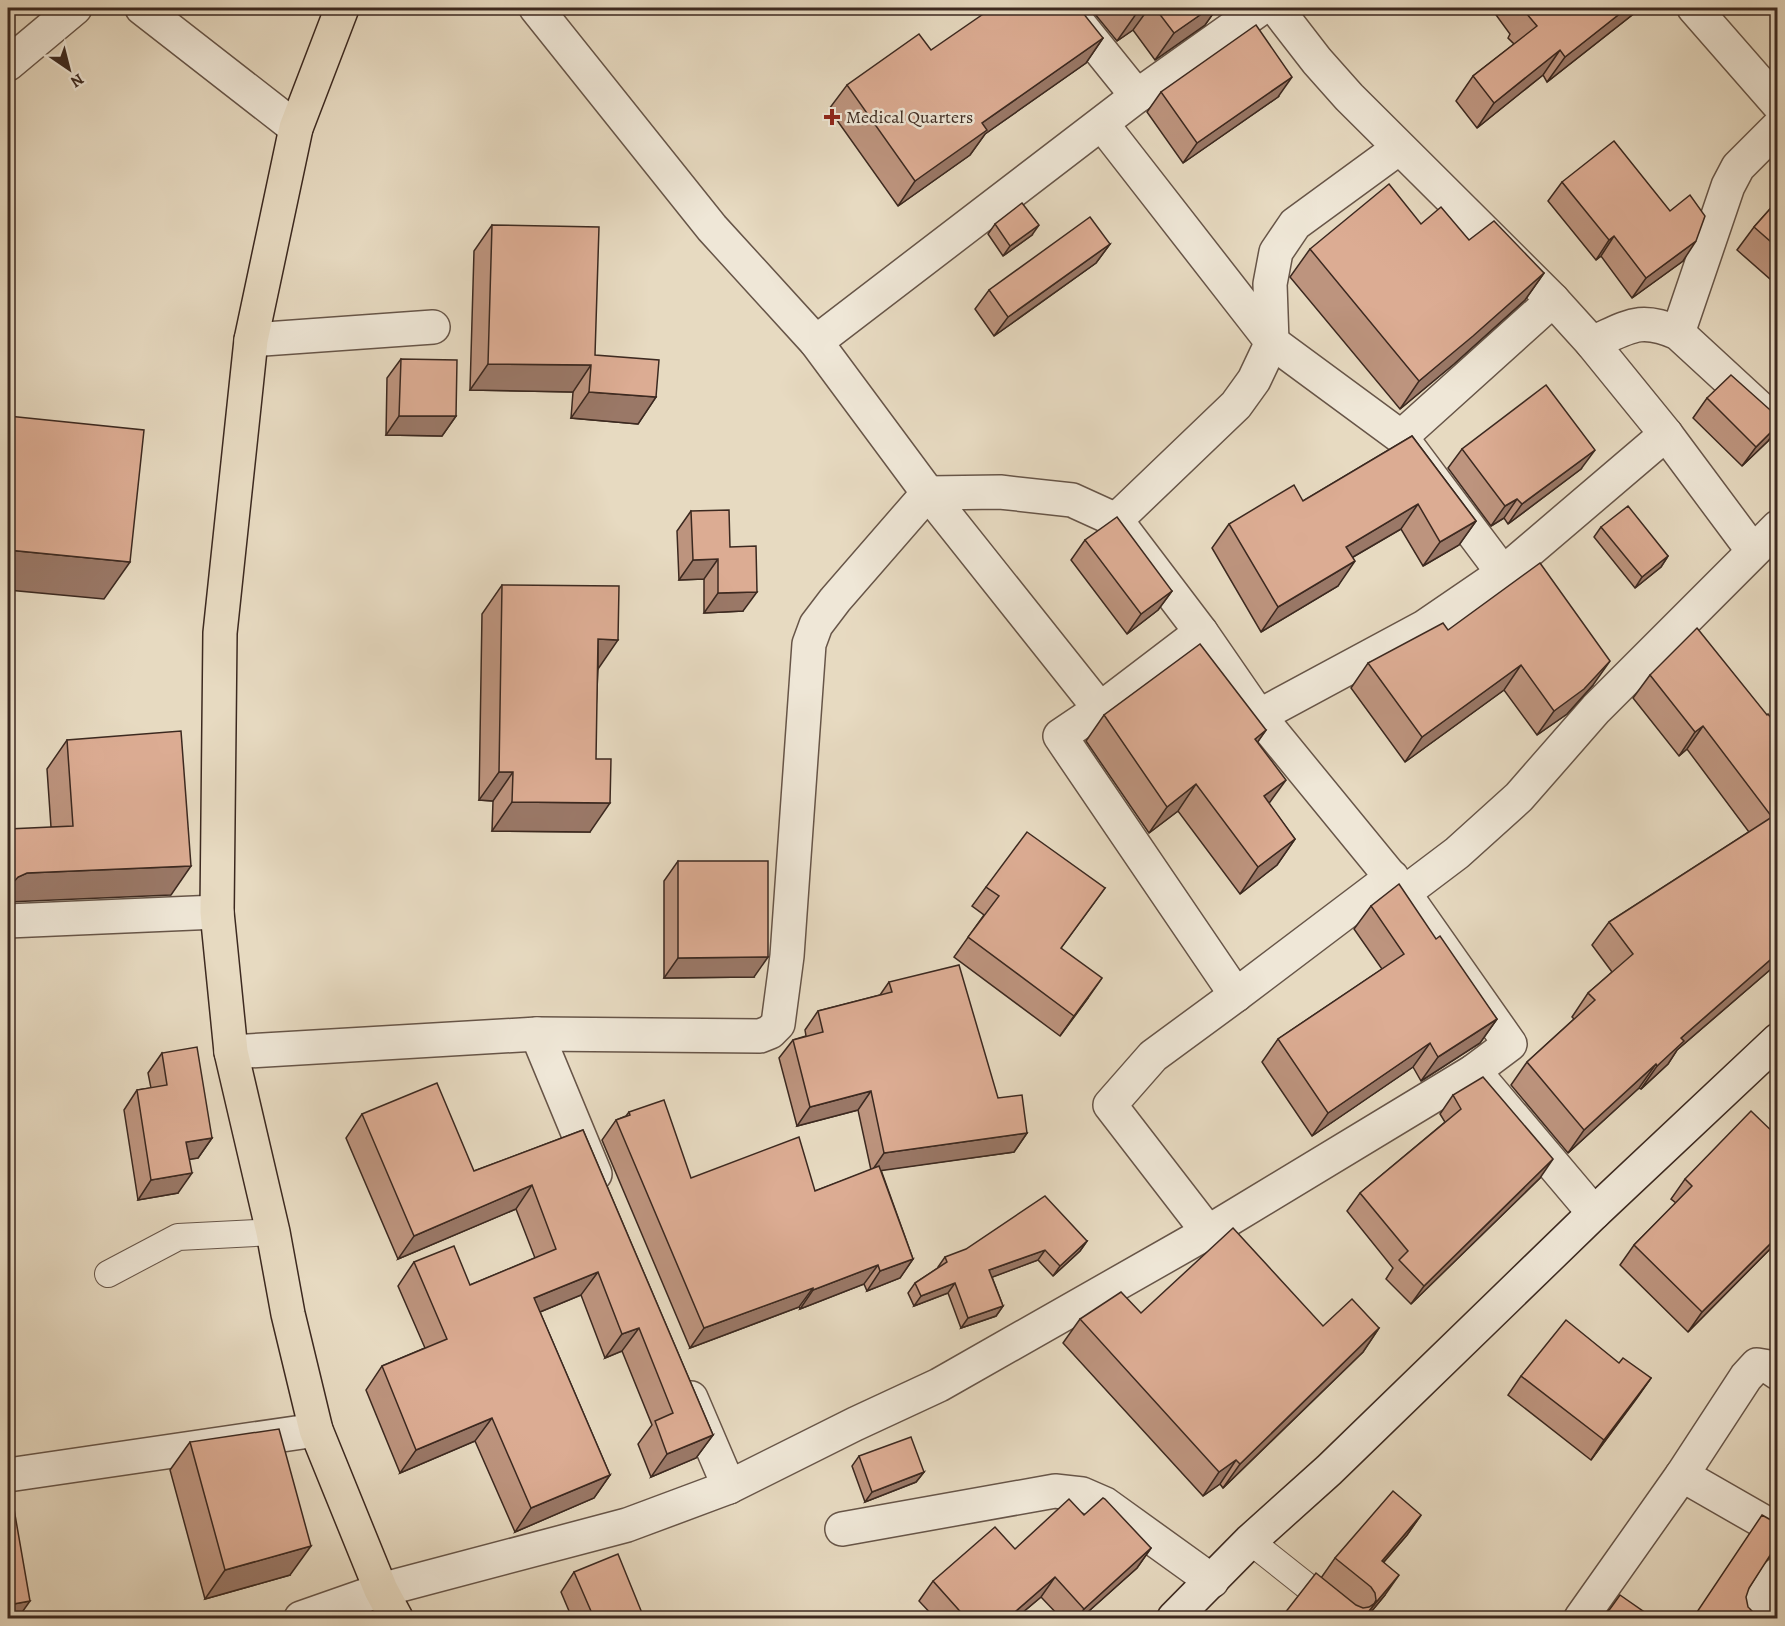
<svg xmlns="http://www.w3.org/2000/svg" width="1785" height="1626" font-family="Alegreya,serif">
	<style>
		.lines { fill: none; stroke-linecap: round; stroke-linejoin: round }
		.lane-casing { stroke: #675548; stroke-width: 28 }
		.street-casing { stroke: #675548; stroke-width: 36 }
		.secondary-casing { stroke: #3c2920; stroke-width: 36 }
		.primary-casing { stroke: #3c2920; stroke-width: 36 }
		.lane { stroke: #efe7d7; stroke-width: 26 }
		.street { stroke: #efe7d7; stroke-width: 33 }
		.secondary { stroke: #efe7d7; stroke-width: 33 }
		.primary { stroke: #e7dac1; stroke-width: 33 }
		.wall { fill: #bd947e; stroke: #3c2920; stroke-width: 1.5 }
		.shaded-wall { fill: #9a7867; stroke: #3c2920; stroke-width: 1.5 }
		.building { fill: #dcac93; stroke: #3c2920; stroke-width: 1.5 }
		.poi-dot { fill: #8f2418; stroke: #efe7d7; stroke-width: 2 }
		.labels { text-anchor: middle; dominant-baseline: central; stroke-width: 5; stroke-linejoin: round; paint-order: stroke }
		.poi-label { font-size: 18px; fill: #3c2920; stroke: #efe7d7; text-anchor: start }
	</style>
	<rect width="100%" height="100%" fill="#e7dac1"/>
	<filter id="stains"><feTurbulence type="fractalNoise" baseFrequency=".00333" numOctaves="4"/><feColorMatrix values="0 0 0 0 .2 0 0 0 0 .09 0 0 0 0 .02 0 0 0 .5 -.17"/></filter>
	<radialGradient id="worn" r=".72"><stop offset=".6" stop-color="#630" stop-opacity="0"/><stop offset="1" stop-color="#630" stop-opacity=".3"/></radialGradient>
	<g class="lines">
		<!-- lane casing -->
		<g class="lane-casing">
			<g id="lane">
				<path d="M108,1274L178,1237L273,1232"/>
				<path d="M1250,1541L1347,1618"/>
			</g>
		</g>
		<!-- street casing -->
		<g class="street-casing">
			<g id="street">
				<path d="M142,8L296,128"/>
				<path d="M536,8L712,228L816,342L928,493L1100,709"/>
				<path d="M1066,8L1137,96"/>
				<path d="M1276,8L1317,61L1349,97L1553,300L1592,343L1666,434L1753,551"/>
				<path d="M1694,8L1778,104"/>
				<path d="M8,64L75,8"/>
				<path d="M1102,124L1272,342L1401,437L1503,573"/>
				<path d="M1678,333L1728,186L1738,167L1778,127"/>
				<path d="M251,340L433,327"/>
				<path d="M816,342L1137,96L1261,8"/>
				<path d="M1592,343C1629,327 1639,316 1678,333L1778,425"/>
				<path d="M1401,437L1553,300"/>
				<path d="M1116,520L1236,405L1254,380L1272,342L1270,284L1276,252L1295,224L1399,148"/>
				<path d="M1201,632L1100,709L1060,736L1236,995"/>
				<path d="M1259,716L1424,627L1503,573L1666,434"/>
				<path d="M1404,893L1457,853L1519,797L1596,709L1778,527"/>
				<path d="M8,921L217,912"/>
				<path d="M537,1034L595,1174"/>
				<path d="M231,1052L537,1034L760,1036L770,1032L778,1024L787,956L809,644L816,625L835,600L928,493L1000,492L1072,500L1116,520L1201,632L1259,716L1404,893L1510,1044L1474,1071L1594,1213"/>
				<path d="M1208,1232L1110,1105L1153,1056L1236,995L1392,877"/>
				<path d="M691,1398L729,1487"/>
				<path d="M8,1475L316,1430"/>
				<path d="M1682,1475L1778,1530"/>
				<path d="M842,1529L1055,1491L1082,1494L1105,1504L1212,1581"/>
				<path d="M301,1618L381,1590L627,1525L729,1487L855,1424L939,1385L1208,1232L1474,1071"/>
				<path d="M1581,1618L1682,1475L1746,1377L1757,1365L1769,1367L1778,1373"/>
				<path d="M1751,1618L1778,1574"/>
			</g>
		</g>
		<!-- secondary casing -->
		<g class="secondary-casing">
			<path id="secondary" d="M1174,1618L1250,1541L1329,1470L1594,1213L1778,1040"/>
		</g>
		<!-- primary casing -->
		<g class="primary-casing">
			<path id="primary" d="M342,8L296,128L251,340L220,633L217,912L231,1052L273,1232L288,1314L316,1430L381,1590L396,1618"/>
		</g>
		<!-- lane -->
		<use href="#lane" class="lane"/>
		<!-- street -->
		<use href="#street" class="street"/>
		<!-- secondary -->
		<use href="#secondary" class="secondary"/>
		<!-- primary -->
		<use href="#primary" class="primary"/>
	</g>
	<!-- wall -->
	<g class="wall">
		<path d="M1090,8H1217L1205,25L1155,60L1133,30L1117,41Z"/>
		<path d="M1491,8H1641L1547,82L1543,75L1477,128L1456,101L1473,76L1514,44L1508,38L1510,34Z"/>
		<path d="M1059,14L1103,38L1086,63L985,134L970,155L898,206L829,109L847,85L931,50Z"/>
		<path d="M1778,31V47L1771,40Z"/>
		<path d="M1161,92L1278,97L1183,163L1147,112Z"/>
		<path d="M1562,182L1683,261L1632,298L1601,256L1596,260L1548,201Z"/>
		<path d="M1778,200V286L1737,250L1754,227Z"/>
		<path d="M995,224L1032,235L1003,256L988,234Z"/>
		<path d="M1421,224L1469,240L1544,273L1525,300L1454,364L1400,409L1290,277L1310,249Z"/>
		<path d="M492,225L595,355L656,397L638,424L571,418L573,392L470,390L474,251Z"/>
		<path d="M1110,244L1096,263L994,336L975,309L989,290Z"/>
		<path d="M401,359L456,416L442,436L386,435L387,378Z"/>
		<path d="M1707,398L1768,441L1742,466L1693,418Z"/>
		<path d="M1412,436L1476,521L1459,545L1423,566L1401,529L1353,557L1338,586L1261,632L1212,548L1229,524L1303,501Z"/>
		<path d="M1462,449L1581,469L1508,524L1504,518L1491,526L1448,468Z"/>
		<path d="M691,511L730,547L743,611L704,613V579L679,580L677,531Z"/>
		<path d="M1601,527L1668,556L1661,567L1635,588L1594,537Z"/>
		<path d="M1085,540L1172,591L1158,610L1127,634L1071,560Z"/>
		<path d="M502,585L598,669L590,832L492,831L493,801L479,800L482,614Z"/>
		<path d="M1448,630L1593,685L1567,714L1537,735L1504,690L1405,762L1351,688L1368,663Z"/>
		<path d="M1650,675L1767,715L1778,727V963L1677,1050L1668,1064L1641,1089L1639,1088L1568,1153L1511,1085L1527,1062L1574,1019L1572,1017L1588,993L1612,972L1592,945L1609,922L1749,832L1687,749L1679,756L1633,698Z"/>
		<path d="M1104,715L1266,730L1257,742L1269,804L1295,839L1277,865L1240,894L1178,811L1149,833L1086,741Z"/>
		<path d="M67,740L171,895L51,827L47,769Z"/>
		<path d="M678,861L754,977L664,978V881Z"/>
		<path d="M986,887L1105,888L1061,948L1088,998L1060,1036L954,957L984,915L972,906Z"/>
		<path d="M1371,906L1436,939L1497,1019L1480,1043L1421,1081L1413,1067L1312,1136L1262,1062L1278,1039L1382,969L1354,929Z"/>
		<path d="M889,982L998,1098L1027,1133L1014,1152L881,1170L913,1259L900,1278L867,1291L864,1284L800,1309L799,1307L690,1348L602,1140L616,1120L626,1116L629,1112L691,1178L815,1191L871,1170L858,1110L797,1126L779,1058L793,1040L806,1036L805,1030L818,1011L880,995Z"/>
		<path d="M162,1053L212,1138L198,1158L189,1159L178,1193L138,1200L124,1110L137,1090L151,1088L148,1073Z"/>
		<path d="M1453,1095L1540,1178L1411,1304L1386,1279L1393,1268L1347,1211L1360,1193L1445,1122L1440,1114Z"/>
		<path d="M362,1114L474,1171L583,1130L713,1435L696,1458L651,1477L638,1444L652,1425L622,1351L605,1358L581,1295L540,1312L610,1475L594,1498L515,1532L475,1441L400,1473L366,1390L382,1366L425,1348L398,1286L414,1262L470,1285L535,1258L516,1209L398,1259L346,1138Z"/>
		<path d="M1778,1137V1245L1776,1247L1774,1245L1688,1332L1620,1265L1634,1245L1676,1203L1671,1199L1685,1179Z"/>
		<path d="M1087,1241L1080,1251L1053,1276L1038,1260L992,1277L1003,1306L996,1316L961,1328L948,1293L914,1306L908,1293L915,1283L938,1268V1267L945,1257Z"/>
		<path d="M1141,1313L1323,1326L1379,1328L1363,1352L1223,1488L1220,1484L1203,1496L1063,1343L1080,1319Z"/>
		<path d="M1619,1363L1651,1378L1591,1460L1508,1395L1521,1376Z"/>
		<path d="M190,1442L290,1575L205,1599L170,1470Z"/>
		<path d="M859,1456L924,1472L916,1482L865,1502L852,1466Z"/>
		<path d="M1084,1515L1151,1548L1137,1568L1081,1618H1061L1041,1597L1016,1618H935L919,1601L933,1581L1015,1549Z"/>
		<path d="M1421,1515L1407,1535L1384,1562L1385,1595L1371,1612L1281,1618L1321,1578L1335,1558Z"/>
		<path d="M574,1572L644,1618H572L561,1592Z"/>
	</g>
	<!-- shaded-wall -->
	<g class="shaded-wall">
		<path d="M1146,8H1149L1133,30L1117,41L1136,14Z"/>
		<path d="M1210,8H1217L1205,25L1155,60L1174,33Z"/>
		<path d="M1627,8H1641L1547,82L1565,57Z"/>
		<path d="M1103,38L1086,63L985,134L970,155L898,206L915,181L982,123Z"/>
		<path d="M1560,50L1543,75L1477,128L1494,103Z"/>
		<path d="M1292,77L1278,97L1183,163L1197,143Z"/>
		<path d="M1039,225L1032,235L1003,256L1010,246Z"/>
		<path d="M1614,236L1601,256L1596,260L1609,240Z"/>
		<path d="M1696,241L1683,261L1632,298L1646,278Z"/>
		<path d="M1110,244L1096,263L994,336L1008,317Z"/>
		<path d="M1544,273L1525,300L1454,364L1400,409L1419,381Z"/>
		<path d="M488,364L591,365L573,392L470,390Z"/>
		<path d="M589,392L656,397L638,424L571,418Z"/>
		<path d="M399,416H456L442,436L386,435Z"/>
		<path d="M1778,425V428L1768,441L1742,466L1756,447Z"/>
		<path d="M1595,450L1581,469L1508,524L1522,504Z"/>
		<path d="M1517,499L1504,518L1491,526L1505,506Z"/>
		<path d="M1418,504L1401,529L1329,571L1346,547Z"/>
		<path d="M1476,521L1459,545L1423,566L1440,542Z"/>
		<path d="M8,550L130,562L104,599L8,590Z"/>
		<path d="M1668,556L1661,567L1635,588L1642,577Z"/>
		<path d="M718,559L704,579L679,580L693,560Z"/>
		<path d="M1355,561L1338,586L1261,632L1278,607Z"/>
		<path d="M1172,591L1158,610L1127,634L1141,614Z"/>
		<path d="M757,592L743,611L704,613L718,593Z"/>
		<path d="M598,639L618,640L598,669Z"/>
		<path d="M1610,661L1593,685L1567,714L1537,735L1554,711Z"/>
		<path d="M1521,665L1504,690L1405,762L1422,737Z"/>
		<path d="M1703,726L1687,749L1679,756L1695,732Z"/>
		<path d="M1266,730L1248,756L1255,739Z"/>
		<path d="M499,772H513L493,801L479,800Z"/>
		<path d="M1286,780L1267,806L1264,796Z"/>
		<path d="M1196,784L1178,811L1149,833L1167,807Z"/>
		<path d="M512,802L610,803L590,832L492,831Z"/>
		<path d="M1295,839L1277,865L1240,894L1258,867Z"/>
		<path d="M191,866L171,895L8,902V884L18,877L27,873Z"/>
		<path d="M1778,953V963L1677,1050L1668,1064L1641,1089L1657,1066L1681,1038Z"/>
		<path d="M768,957L754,977L664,978L678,958Z"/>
		<path d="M1102,978L1088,998L1060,1036L1074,1016Z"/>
		<path d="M1497,1019L1480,1043L1421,1081L1438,1057Z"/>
		<path d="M1430,1043L1413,1067L1312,1136L1328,1113Z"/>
		<path d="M1656,1064L1639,1088L1568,1153L1584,1130Z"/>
		<path d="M871,1091L858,1110L797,1126L810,1107Z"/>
		<path d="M1027,1133L1014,1152L871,1172L884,1153Z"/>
		<path d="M212,1138L198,1158L173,1162L186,1142Z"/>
		<path d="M1553,1159L1540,1178L1411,1304L1424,1286Z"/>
		<path d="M192,1173L178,1193L138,1200L151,1180Z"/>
		<path d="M532,1185L516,1209L398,1259L414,1236Z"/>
		<path d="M1778,1236V1240L1774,1245L1688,1332L1702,1312Z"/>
		<path d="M1087,1241L1080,1251L1053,1276L1060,1266Z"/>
		<path d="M1045,1250L1038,1260L982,1281L989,1270Z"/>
		<path d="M913,1259L900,1278L867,1291L880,1271Z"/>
		<path d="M878,1265L864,1284L800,1309L813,1290Z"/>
		<path d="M598,1272L581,1295L518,1321L534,1298Z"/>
		<path d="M955,1283L948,1293L914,1306L921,1296Z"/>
		<path d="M813,1288L799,1307L690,1348L704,1328Z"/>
		<path d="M1003,1306L996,1316L961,1328L968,1318Z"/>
		<path d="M639,1328L622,1351L605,1358L622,1334Z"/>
		<path d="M1379,1328L1363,1352L1223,1488L1240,1464Z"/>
		<path d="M1651,1378L1637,1398L1591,1460L1604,1440Z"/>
		<path d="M492,1418L475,1441L400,1473L416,1450Z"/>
		<path d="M713,1435L696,1458L651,1477L667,1454Z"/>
		<path d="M1236,1460L1220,1484L1203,1496L1219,1472Z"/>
		<path d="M924,1472L916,1482L865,1502L872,1492Z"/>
		<path d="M610,1475L594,1498L515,1532L531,1508Z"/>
		<path d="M1421,1515L1407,1535L1368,1580L1382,1561Z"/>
		<path d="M1778,1543V1555L1769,1558L1762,1564Z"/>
		<path d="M311,1546L290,1575L205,1599L225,1570Z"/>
		<path d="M1151,1548L1137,1568L1081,1618H1077L1084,1609Z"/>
		<path d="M1399,1575L1385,1595L1366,1618H1365L1373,1606Z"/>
		<path d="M1055,1577L1041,1597L1016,1618H1008Z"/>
		<path d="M30,1601L18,1618H8V1605Z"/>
	</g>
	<!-- building -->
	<g class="building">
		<path d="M992,8H1055L1059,14L1069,8H1079L1103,38L982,123L987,130L915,181L847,85L919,34L931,50Z"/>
		<path d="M1130,8H1146L1136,14Z"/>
		<path d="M1155,8H1210L1174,33Z"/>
		<path d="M1527,8H1627L1565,57L1560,50L1494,103L1473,76L1537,26L1526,13L1528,10Z"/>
		<path d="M1256,25L1292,77L1197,143L1161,92Z"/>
		<path d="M1614,141L1670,211L1690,195L1705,216L1696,241L1646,278L1614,236L1609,240L1562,182Z"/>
		<path d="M1389,184L1421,224L1441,207L1469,240L1494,221L1544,273L1473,336L1419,381L1310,249Z"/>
		<path d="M1778,200V248L1754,227Z"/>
		<path d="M1022,203L1039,225L1010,246L995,224Z"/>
		<path d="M1090,217L1110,244L1008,317L989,290Z"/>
		<path d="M492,225L599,227L595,355L659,360L656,397L589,392L591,365L488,364Z"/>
		<path d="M401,359L457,360L456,416H399Z"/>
		<path d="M1731,375L1778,417V425L1756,447L1707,398Z"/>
		<path d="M1546,385L1595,450L1522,504L1517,499L1505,506L1462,449Z"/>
		<path d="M8,416L144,430L130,562L8,550Z"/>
		<path d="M1412,436L1476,521L1440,542L1418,504L1346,547L1355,561L1278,607L1229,524L1294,485L1303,501Z"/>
		<path d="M1628,506L1668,556L1642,577L1601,527Z"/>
		<path d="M729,510L730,547L756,546L757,592L718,593V559L693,560L691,511Z"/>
		<path d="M1117,517L1172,591L1141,614L1085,540Z"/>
		<path d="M1540,563L1610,661L1584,689L1554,711L1521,665L1422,737L1368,663L1443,623L1448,630Z"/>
		<path d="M502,585L619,586L618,640L598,639L596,759H611L610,803L512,802L513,772H499Z"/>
		<path d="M1697,628L1767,715L1768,714L1778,727V953L1681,1038L1684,1041L1657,1066L1656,1064L1584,1130L1527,1062L1595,1000L1588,993L1633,954L1609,922L1772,817L1703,726L1695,732L1650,675Z"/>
		<path d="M1200,644L1266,730L1255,739L1286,780L1264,796L1295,839L1258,867L1196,784L1167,807L1104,715Z"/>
		<path d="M181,731L191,866L27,873L18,877L12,884H8V829L73,826L67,740Z"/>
		<path d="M1027,832L1105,888L1061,948L1102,978L1074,1016L968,937L999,896L986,887Z"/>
		<path d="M678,861H768V957L678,958Z"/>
		<path d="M1399,884L1436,939L1440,936L1497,1019L1438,1057L1430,1043L1328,1113L1278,1039L1404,954L1371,906Z"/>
		<path d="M959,965L998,1098L1022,1095L1027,1133L884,1153L871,1091L810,1107L793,1040L823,1032L818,1011L892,992L889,982Z"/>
		<path d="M197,1047L212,1138L186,1142L192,1173L151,1180L137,1090L167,1085L162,1053Z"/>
		<path d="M1483,1077L1553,1159L1424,1286L1399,1260L1408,1251L1360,1193L1461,1109L1453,1095Z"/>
		<path d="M437,1083L474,1171L583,1130L713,1435L667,1454L655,1421L673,1413L639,1328L622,1334L598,1272L534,1298L610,1475L531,1508L492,1418L416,1450L382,1366L447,1339L414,1262L454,1246L470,1285L556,1249L532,1185L414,1236L362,1114Z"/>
		<path d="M664,1100L691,1178L799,1137L815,1191L879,1166L913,1259L880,1271L878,1265L813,1290V1288L704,1328L616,1120L630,1115L629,1112Z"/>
		<path d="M1751,1111L1778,1137V1236L1702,1312L1634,1245L1692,1186L1685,1179Z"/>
		<path d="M1045,1196L1087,1241L1060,1266L1045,1250L989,1270L1003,1306L968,1318L955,1283L921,1296L915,1283L947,1262L945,1257L966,1249Z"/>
		<path d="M1233,1228L1323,1326L1352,1299L1379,1328L1240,1464L1236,1460L1219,1472L1080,1319L1121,1292L1141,1313Z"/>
		<path d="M1566,1320L1619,1363L1623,1358L1651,1378L1604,1440L1521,1376Z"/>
		<path d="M279,1429L311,1546L225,1570L190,1442Z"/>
		<path d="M911,1437L924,1472L872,1492L859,1456Z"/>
		<path d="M10,1486L30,1601L8,1605V1487Z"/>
		<path d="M1393,1491L1421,1515L1382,1561L1399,1575L1373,1606L1376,1600L1375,1593L1371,1587L1335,1558Z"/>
		<path d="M1103,1498L1105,1499L1151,1548L1084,1609L1055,1577L1008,1618H966L933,1581L995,1527L1015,1549L1069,1499L1084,1515Z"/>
		<path d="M1762,1515L1778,1524V1543L1749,1588L1746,1597L1748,1607L1755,1614L1764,1617L1773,1615L1778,1611V1618H1693Z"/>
		<path d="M618,1554L644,1618H594L574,1572Z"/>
		<path d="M1316,1573L1356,1605L1363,1608L1369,1607L1375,1603L1369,1611L1379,1618H1281Z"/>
		<path d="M1620,1595L1646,1613L1654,1617L1664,1616L1667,1618H1592L1593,1617L1603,1615L1610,1609Z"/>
		<path d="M854,1612L860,1618H847Z"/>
	</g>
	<!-- markers -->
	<path class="poi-dot" d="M829 108h6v6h6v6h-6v6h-6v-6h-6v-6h6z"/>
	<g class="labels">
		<!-- poi labels -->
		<g class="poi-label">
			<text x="846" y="117">Medical Quarters</text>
		</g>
	</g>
	<!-- margin -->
	<rect width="1785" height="1626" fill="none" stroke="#e7dac1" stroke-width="30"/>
	<rect x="9" y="9" width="1767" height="1608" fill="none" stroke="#3c2920" stroke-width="3"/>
	<rect x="15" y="15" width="1755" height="1596" fill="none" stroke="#3c2920" stroke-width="1.5"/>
	<!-- north arrow -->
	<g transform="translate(69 69) rotate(145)" stroke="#efe7d7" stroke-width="4.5" paint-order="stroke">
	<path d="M0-4.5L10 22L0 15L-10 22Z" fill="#3c2920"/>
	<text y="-9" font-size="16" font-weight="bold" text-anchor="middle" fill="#3c2920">N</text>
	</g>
	<rect width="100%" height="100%" filter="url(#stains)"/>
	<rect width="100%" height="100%" fill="url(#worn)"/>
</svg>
